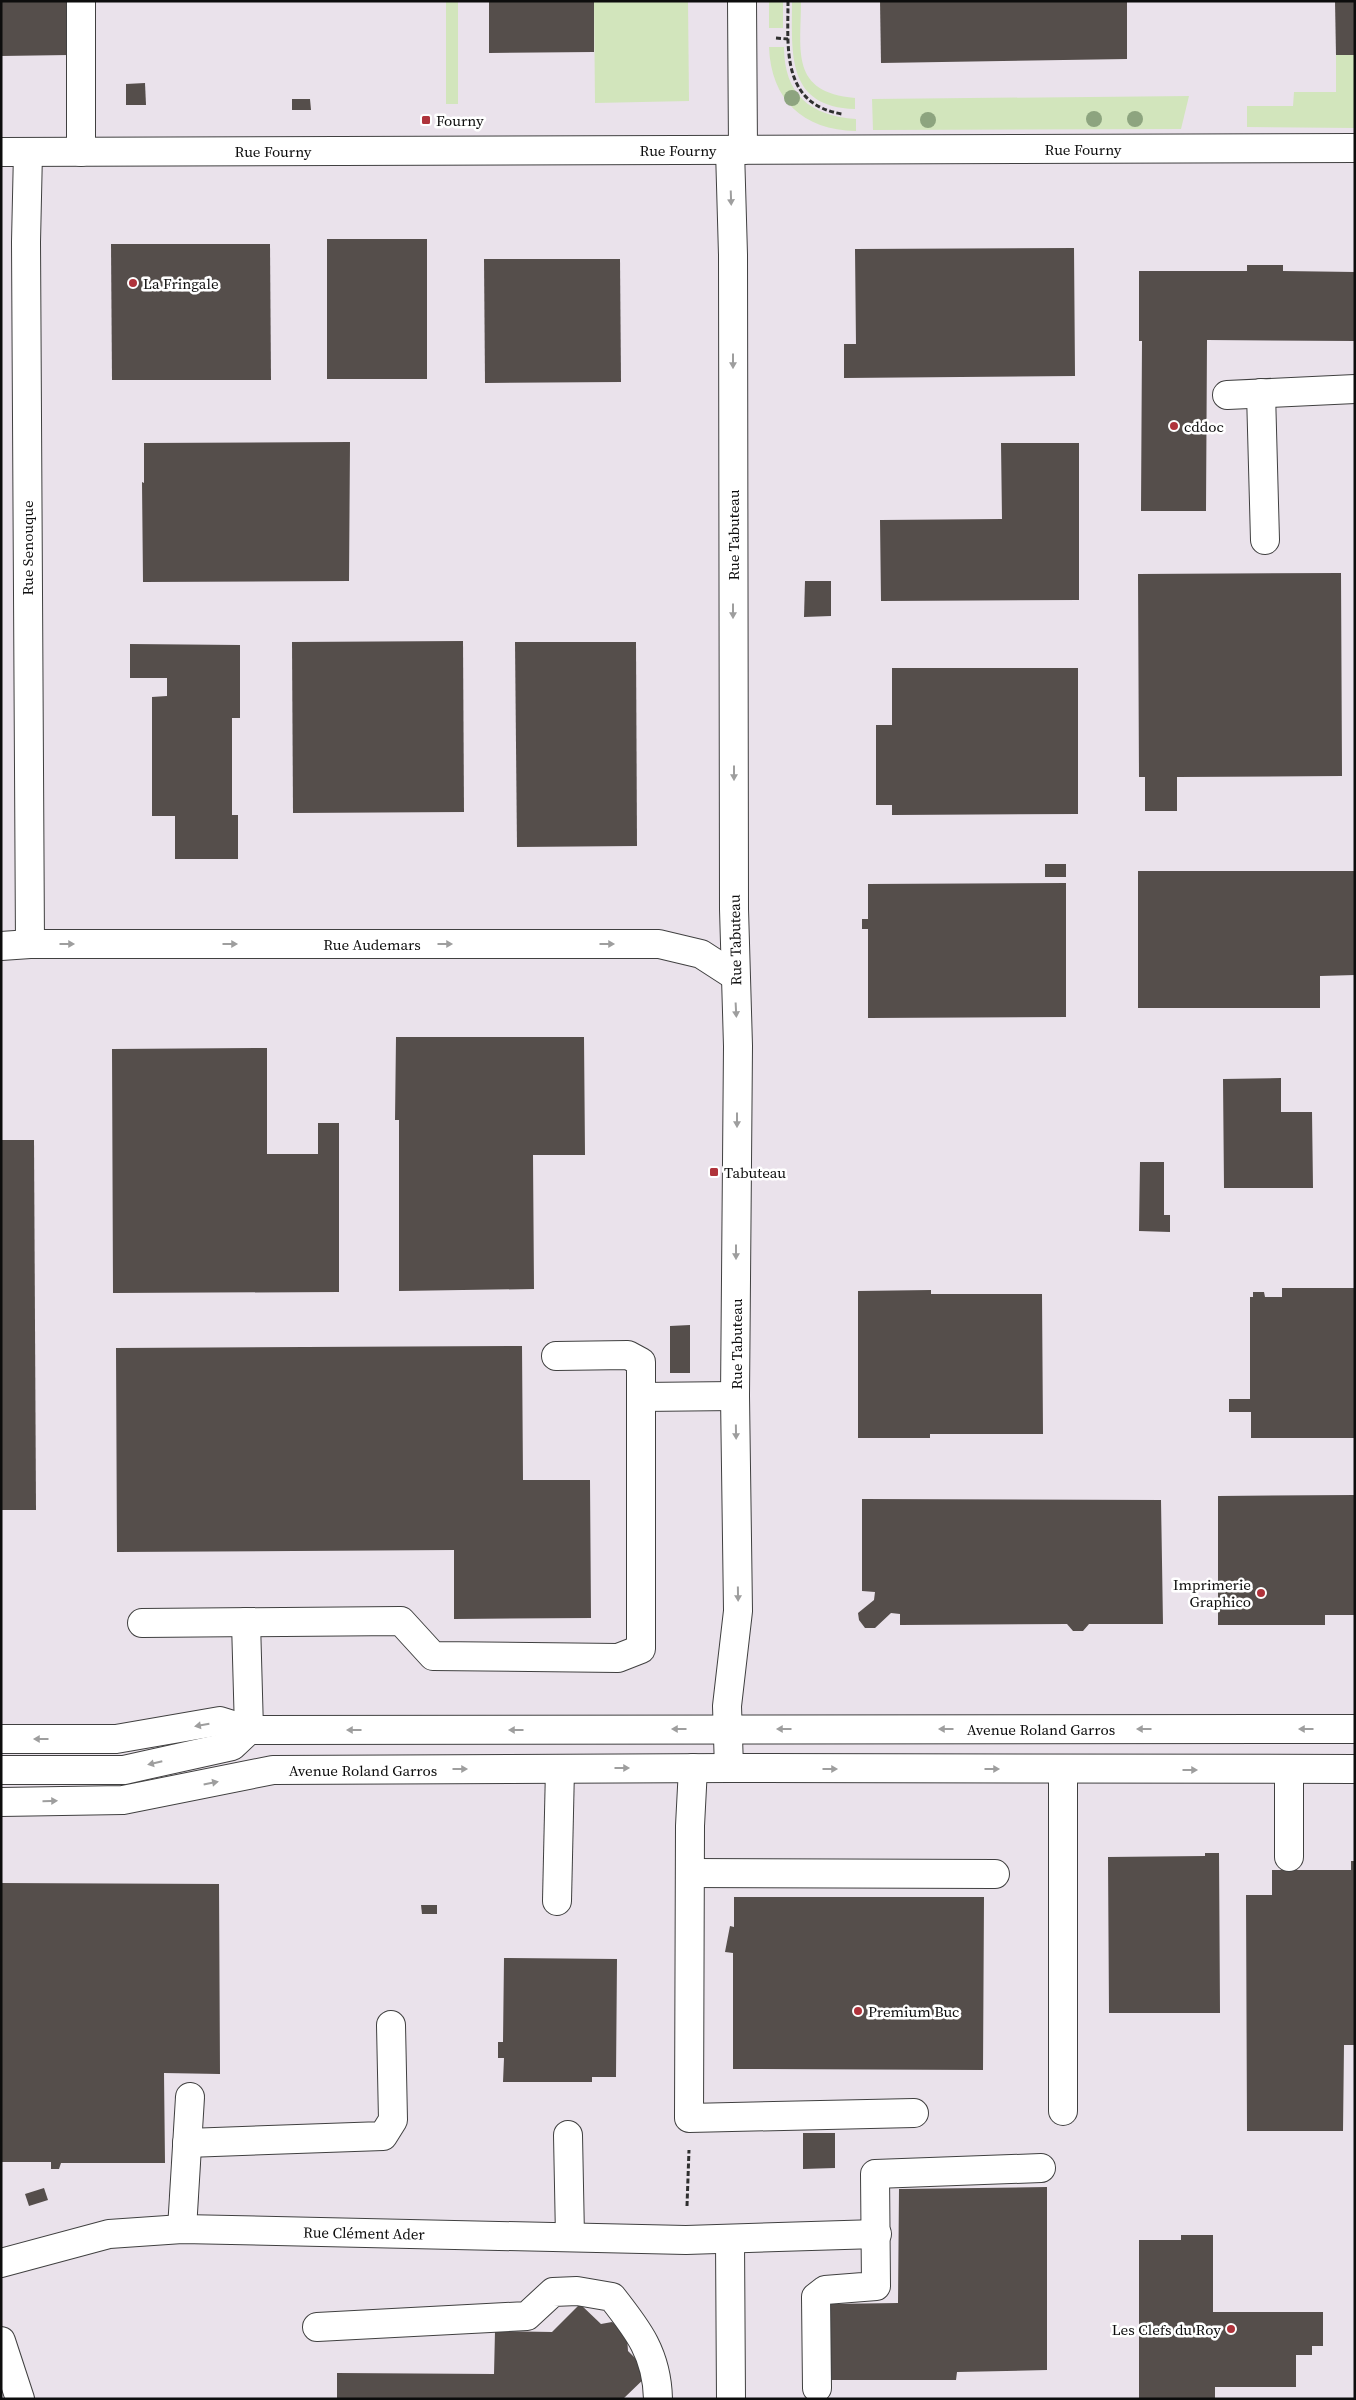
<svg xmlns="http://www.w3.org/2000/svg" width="1356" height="2400" font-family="'Source Serif 4',serif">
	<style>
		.industrial { fill: #eae2eb }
		.green { fill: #d2e5bc }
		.building { fill: #554e4b }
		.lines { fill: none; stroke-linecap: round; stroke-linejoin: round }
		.minor-casing { stroke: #404040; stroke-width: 30 }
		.path { stroke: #2f2f2f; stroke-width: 3; stroke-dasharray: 5 2.5; stroke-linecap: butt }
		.minor { stroke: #fff; stroke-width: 28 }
		.tree { fill: #8da47f }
		.oneway { fill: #9e9e9e }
		.poi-dot { fill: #af333b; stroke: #fff; stroke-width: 2 }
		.labels { text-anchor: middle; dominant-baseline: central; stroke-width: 5; stroke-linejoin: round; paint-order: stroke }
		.poi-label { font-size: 15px; fill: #0d0d0d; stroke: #fff; text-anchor: start }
		.street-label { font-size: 15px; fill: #0d0d0d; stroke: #fff }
	</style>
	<rect width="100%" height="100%" fill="#fdfaef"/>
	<!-- industrial -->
	<rect class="industrial" x="1" y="1" width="1354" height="2398"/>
	<!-- green -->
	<g class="green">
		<rect x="446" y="1" width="12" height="103"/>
		<path d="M594,1H688L689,101L595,103Z"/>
		<rect x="769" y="1" width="14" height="27"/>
		<path d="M792,1H801C801,52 790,92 855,98V109C786,107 792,54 792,1Z"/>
		<path d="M769,47H784C784,94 810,116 856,119V131C803,130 771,100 769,47Z"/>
		<path d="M1336,55H1355V128L1247,127V106H1293L1294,92H1336Z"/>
		<path d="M1189,96L1181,129L873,130L872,99Z"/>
	</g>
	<!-- building -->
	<g class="building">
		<path d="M1,1H68L69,55L1,56Z"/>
		<path d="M489,1H594V52L489,53Z"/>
		<path d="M880,1H1127V59L881,63Z"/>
		<path d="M1335,1H1355V55H1336Z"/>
		<path d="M145,83L146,105H126V84Z"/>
		<path d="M292,99H310L311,110H292Z"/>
		<rect x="327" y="239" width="100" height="140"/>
		<path d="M111,244H270L271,380H112Z"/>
		<path d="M1074,248L1075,376L844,378V344H856L855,249Z"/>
		<path d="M484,259H620L621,382L485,383Z"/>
		<path d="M1247,265H1283V271L1355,272V341L1207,340L1206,511H1141L1142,341H1139V271H1247Z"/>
		<path d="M350,442L349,581L143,582L142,482L144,483V443Z"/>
		<path d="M1001,443H1079V600L881,601L880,520L1002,519Z"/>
		<path d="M1341,573L1342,776L1177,777V811H1145V777H1139L1138,574Z"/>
		<path d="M805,581H831V616L804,617Z"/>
		<path d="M463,641L464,812L293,813L292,642Z"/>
		<path d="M515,642H636L637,846L517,847Z"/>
		<path d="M130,644L240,645V718H232V815H238V859H175V816H152V697L167,696V678H130Z"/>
		<path d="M892,668H1078V814L892,815V805H876V725H892Z"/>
		<rect x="1045" y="864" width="21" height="13"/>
		<path d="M1138,871H1355V975L1320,976V1008H1138Z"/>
		<path d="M1066,883V1017L868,1018V929H862V919H868V884Z"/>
		<path d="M396,1037H584L585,1155H533L534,1289L399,1291V1120H395Z"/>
		<path d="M267,1048V1154H318V1123H339V1292L113,1293L112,1049Z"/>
		<path d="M1281,1078V1112H1312L1313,1188H1224L1223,1079Z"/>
		<path d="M1,1140H34L36,1510H1Z"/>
		<path d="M1140,1162H1164V1215H1170V1232L1139,1231Z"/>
		<path d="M1282,1288H1354L1355,1438H1251V1412H1229V1399H1250V1297H1253V1292H1264L1265,1297H1282Z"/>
		<path d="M931,1290V1294H1042L1043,1434H930V1438H858V1291Z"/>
		<path d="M690,1325V1373H670V1326Z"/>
		<path d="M522,1346L523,1480H590L591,1618L454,1619V1550L117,1552L116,1348Z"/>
		<path d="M1355,1495V1615H1325V1625H1218V1496Z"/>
		<path d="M862,1499L1161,1500L1163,1624H1089L1083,1631H1073L1067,1624L900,1625V1614L891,1613L875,1628H865L859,1620L858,1613L874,1600L875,1592L862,1591Z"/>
		<path d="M1205,1853H1219L1220,2013H1109L1108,1857L1205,1856Z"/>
		<path d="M1351,1861H1355V2045H1344L1343,2131H1247L1246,1895H1272V1870H1351Z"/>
		<path d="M1,1883L219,1884L220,2074L164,2073L165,2163H61L59,2169H51V2162H1Z"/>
		<path d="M734,1897H984L983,2070L733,2069V1953L725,1952L730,1926L734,1927Z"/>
		<path d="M421,1905H437V1914H422Z"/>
		<path d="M504,1958L617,1959L616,2077H592V2082H503L504,2058H498V2042H503Z"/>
		<path d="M803,2133H835V2168L803,2169Z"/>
		<path d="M1047,2187V2370L957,2372L956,2380H829L828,2304L898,2303L899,2189Z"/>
		<path d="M44,2188L48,2200L29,2206L25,2194Z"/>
		<path d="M1181,2235H1213V2312H1323V2346H1312V2355H1296V2387H1215V2399H1139V2240H1181Z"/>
		<path d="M580,2304L601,2324L612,2322L624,2330L627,2337L628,2351L650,2373L623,2399H337V2373L494,2374L495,2331L552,2332Z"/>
	</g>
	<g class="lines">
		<!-- minor casing -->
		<g class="minor-casing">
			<g id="minor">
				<path d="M742,1L743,150"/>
				<path d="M1,152L1355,148"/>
				<path d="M28,152L26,242L30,944"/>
				<path d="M81,152V1"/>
				<path d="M1261,393L1265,540"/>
				<path d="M1227,395L1355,389"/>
				<path d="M1,946L30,944H659L701,954L735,976"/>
				<path d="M641,1397L735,1396"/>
				<path d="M246,1622L249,1730"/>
				<path d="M142,1623L401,1621L433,1656L618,1658L641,1649V1362L628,1355L556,1356"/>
				<path d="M1,1739H116L220,1721L249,1730L1355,1729"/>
				<path d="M693,1768L690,1826L689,2118L914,2113"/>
				<path d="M729,1768L727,1706L738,1611L735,1396L738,1046L734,909L733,255L730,150"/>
				<path d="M1,1770H124L232,1746L249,1730"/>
				<path d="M1063,1770V2111"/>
				<path d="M1289,1770V1857"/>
				<path d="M1,1802L123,1800L273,1770L729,1768L1355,1769"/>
				<path d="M690,1873L995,1874"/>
				<path d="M557,1901L560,1769"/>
				<path d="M568,2135L570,2237"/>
				<path d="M187,2143L383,2136L393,2120L391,2025"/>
				<path d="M182,2229L190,2097"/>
				<path d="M730,2240L731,2399"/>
				<path d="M1,2263L109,2234L182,2229L686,2240L877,2234"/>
				<path d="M317,2327L527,2316L553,2292L577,2291L612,2297C638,2330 657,2354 658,2399"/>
				<path d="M1,2341L20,2399"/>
				<path d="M817,2388L816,2297L825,2290L876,2286L875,2174L1041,2168"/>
			</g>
		</g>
		<!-- path -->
		<g class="path">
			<path d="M788,1C788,48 781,104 842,114"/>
			<path d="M776,38L788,39"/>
			<path d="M687,2206L689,2150"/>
		</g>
		<!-- minor -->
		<use href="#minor" class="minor"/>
	</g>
	<!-- trees -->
	<g class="tree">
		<circle cx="792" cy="98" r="8"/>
		<circle cx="1094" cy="119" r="8"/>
		<circle cx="1135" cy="119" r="8"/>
		<circle cx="928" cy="120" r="8"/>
	</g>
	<!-- one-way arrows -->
	<defs><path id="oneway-solid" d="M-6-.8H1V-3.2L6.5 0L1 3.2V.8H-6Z" transform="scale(1.25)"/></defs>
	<g class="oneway">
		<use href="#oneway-solid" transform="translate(731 198) rotate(88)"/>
		<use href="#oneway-solid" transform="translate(733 361) rotate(90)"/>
		<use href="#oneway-solid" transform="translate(733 611) rotate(90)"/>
		<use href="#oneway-solid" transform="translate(734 773) rotate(90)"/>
		<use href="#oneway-solid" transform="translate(67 944)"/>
		<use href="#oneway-solid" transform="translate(230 944)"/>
		<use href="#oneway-solid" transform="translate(445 944)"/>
		<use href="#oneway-solid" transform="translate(607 944)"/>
		<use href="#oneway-solid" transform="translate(736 1010) rotate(87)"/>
		<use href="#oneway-solid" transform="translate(737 1120) rotate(90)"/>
		<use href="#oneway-solid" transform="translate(736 1252) rotate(90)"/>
		<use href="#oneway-solid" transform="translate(736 1432) rotate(89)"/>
		<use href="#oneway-solid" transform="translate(738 1594) rotate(89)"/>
		<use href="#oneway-solid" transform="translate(202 1725) rotate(170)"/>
		<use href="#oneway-solid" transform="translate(679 1729) rotate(180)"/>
		<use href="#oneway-solid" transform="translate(784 1729) rotate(-180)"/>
		<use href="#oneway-solid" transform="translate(946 1729) rotate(-180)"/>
		<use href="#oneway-solid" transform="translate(1144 1729) rotate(-180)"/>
		<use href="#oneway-solid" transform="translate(1306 1729) rotate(-180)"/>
		<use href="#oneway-solid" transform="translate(354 1730) rotate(180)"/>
		<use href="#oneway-solid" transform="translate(516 1730) rotate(180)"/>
		<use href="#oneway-solid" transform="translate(41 1739) rotate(-180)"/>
		<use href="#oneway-solid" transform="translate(155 1763) rotate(167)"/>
		<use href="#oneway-solid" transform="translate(622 1768)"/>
		<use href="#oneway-solid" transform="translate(460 1769)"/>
		<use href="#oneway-solid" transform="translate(830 1769)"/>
		<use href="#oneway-solid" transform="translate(992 1769)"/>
		<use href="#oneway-solid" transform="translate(1190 1770)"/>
		<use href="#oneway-solid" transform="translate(211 1783) rotate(-11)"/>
		<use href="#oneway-solid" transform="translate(50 1801) rotate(-1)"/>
	</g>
	<!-- markers -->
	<g class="poi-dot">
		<rect x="421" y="115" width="10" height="10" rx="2.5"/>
		<circle cx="133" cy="283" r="5"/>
		<circle cx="1174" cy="426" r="5"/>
		<rect x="709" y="1167" width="10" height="10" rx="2.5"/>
		<circle cx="1261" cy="1593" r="5"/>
		<circle cx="858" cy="2011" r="5"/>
		<circle cx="1231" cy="2329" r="5"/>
	</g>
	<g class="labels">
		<!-- poi labels -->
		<g class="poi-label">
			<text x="436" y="120">Fourny</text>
			<text x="143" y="283">La Fringale</text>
			<text x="1184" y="426">cddoc</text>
			<text x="724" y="1172">Tabuteau</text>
			<text x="1251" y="1584" text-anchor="end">Imprimerie<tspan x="1251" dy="17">Graphico</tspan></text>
			<text x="868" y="2011">Premium Buc</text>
			<text x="1221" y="2329" text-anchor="end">Les Clefs du Roy</text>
		</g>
		<!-- street labels -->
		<g class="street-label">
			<text x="1083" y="149">Rue Fourny</text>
			<text x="678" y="150">Rue Fourny</text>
			<text x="273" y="151">Rue Fourny</text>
			<text transform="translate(733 535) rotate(-90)">Rue Tabuteau</text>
			<text transform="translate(27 548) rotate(-90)">Rue Senouque</text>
			<text transform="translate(735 940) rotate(-91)">Rue Tabuteau</text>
			<text x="372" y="944">Rue Audemars</text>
			<text transform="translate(736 1344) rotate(-90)">Rue Tabuteau</text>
			<text x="1041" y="1729">Avenue Roland Garros</text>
			<text x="363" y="1770">Avenue Roland Garros</text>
			<text transform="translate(364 2233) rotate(1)">Rue Clément Ader</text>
		</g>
	</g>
	<!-- border -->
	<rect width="1356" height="2400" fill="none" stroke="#0d0d0d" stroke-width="5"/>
</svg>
